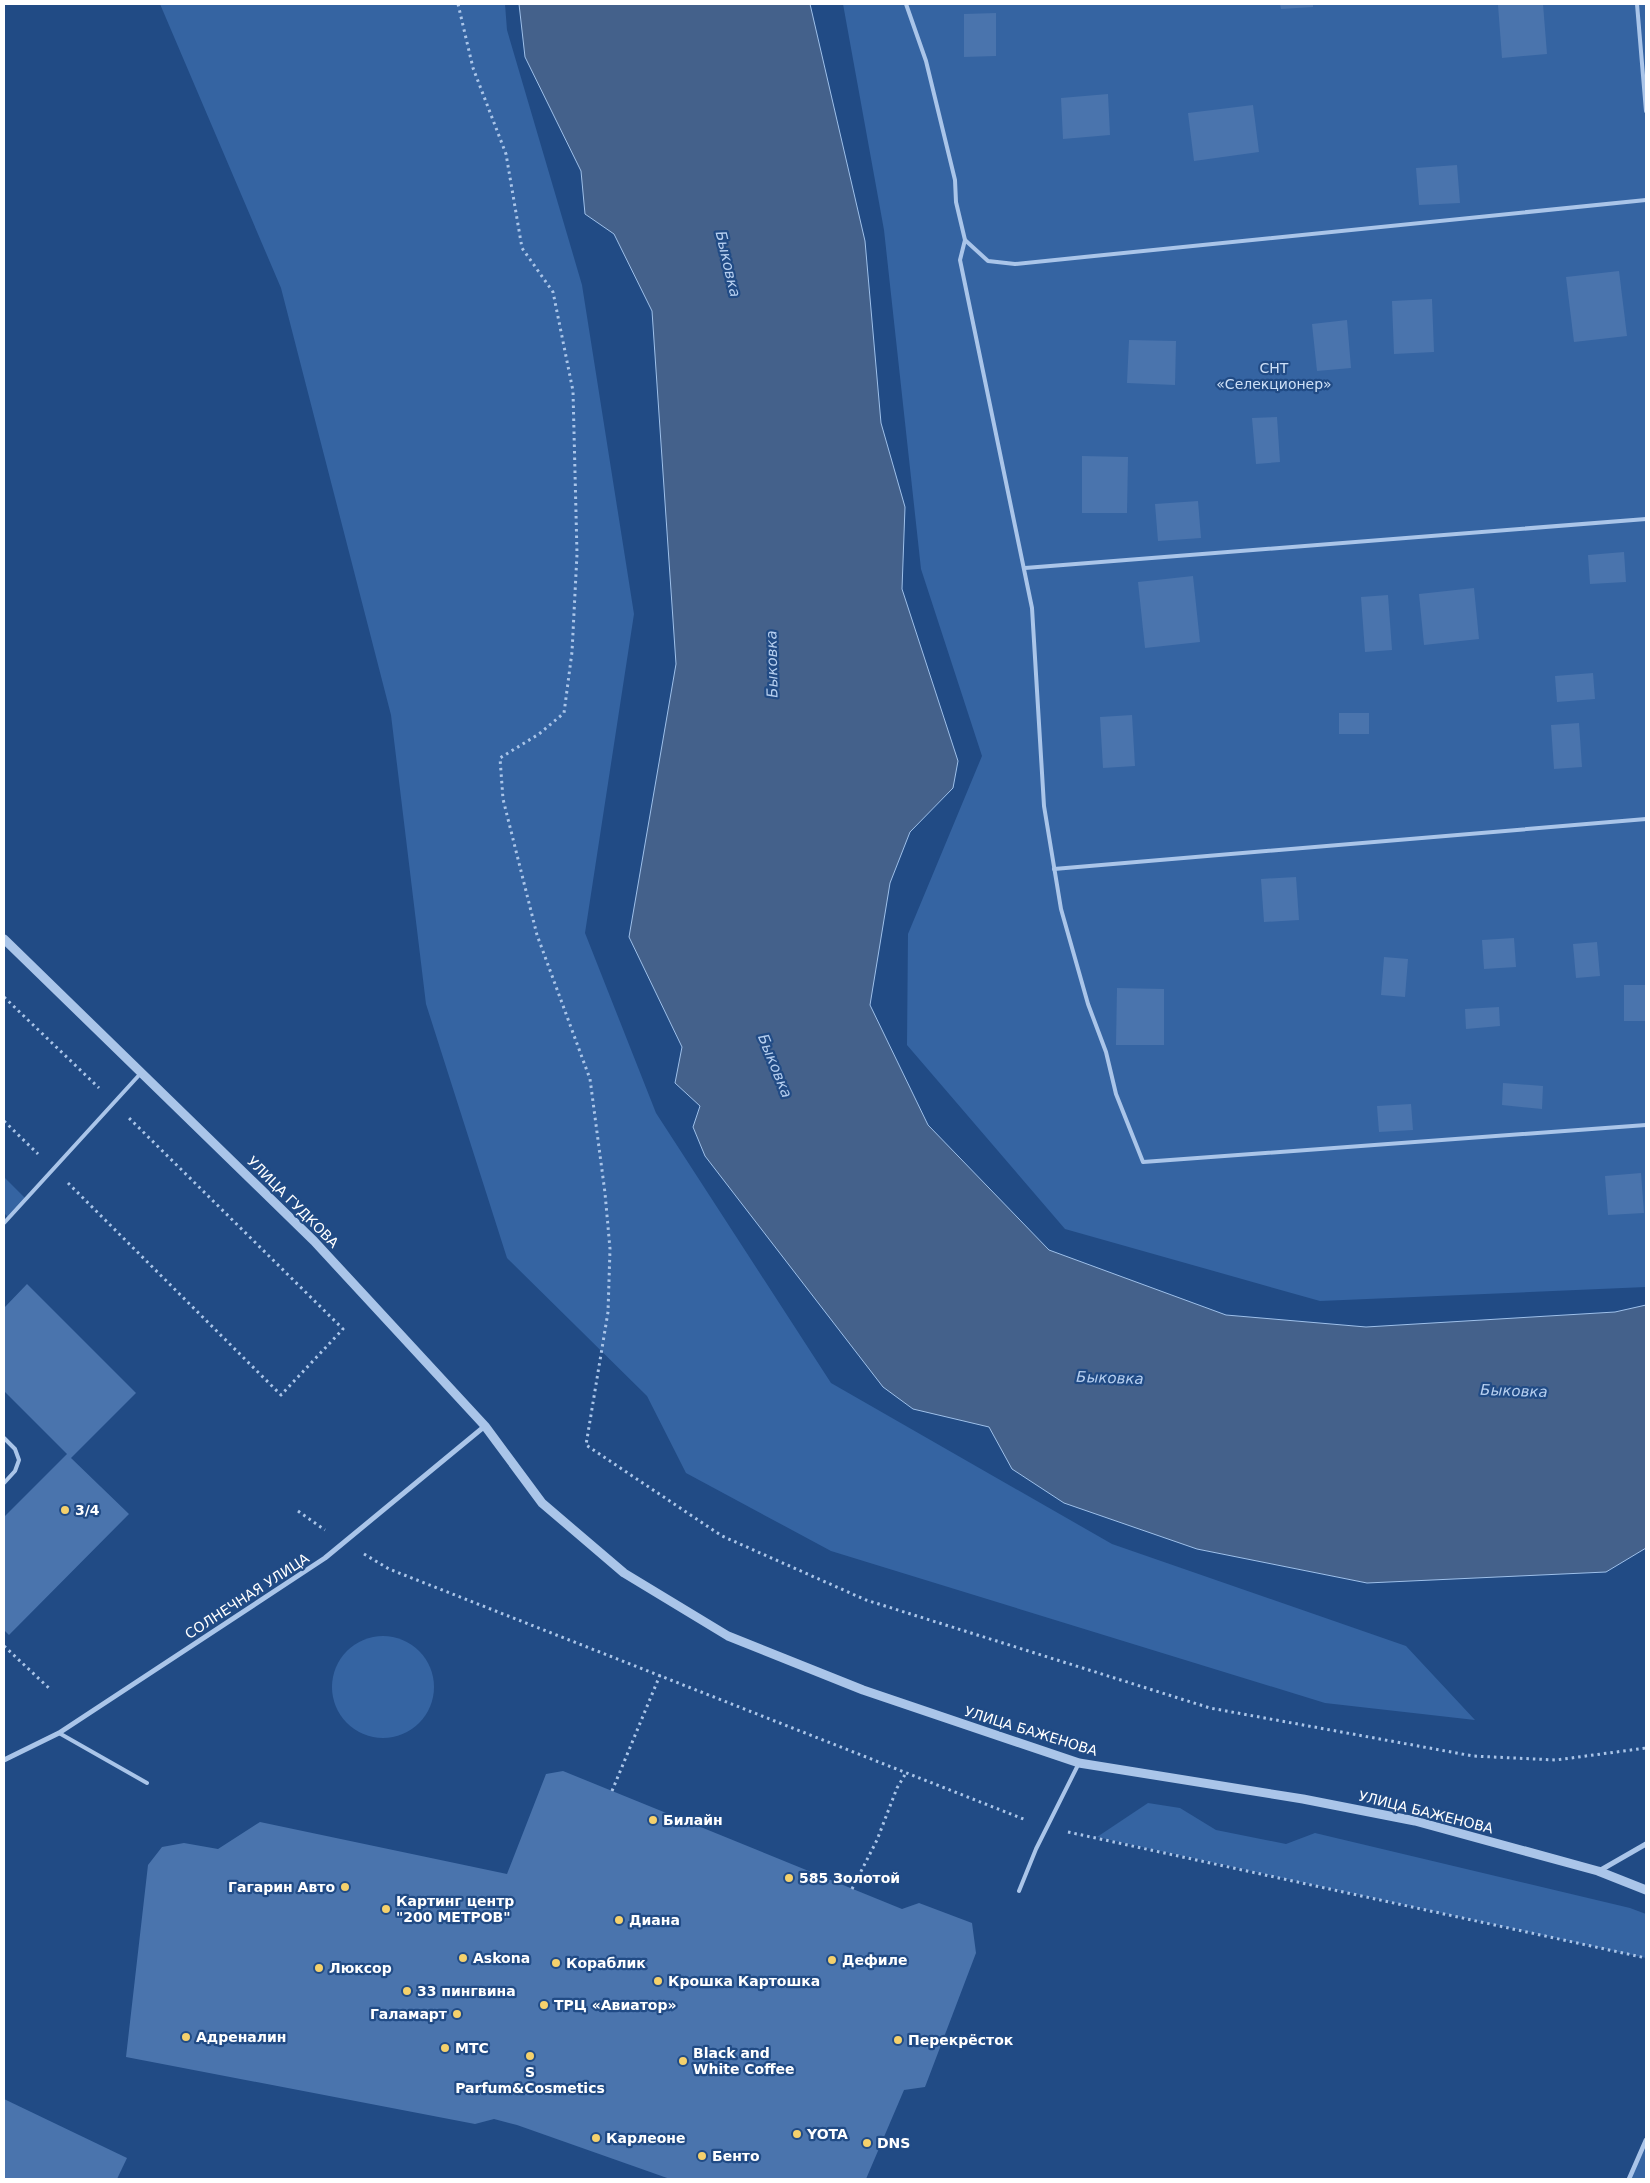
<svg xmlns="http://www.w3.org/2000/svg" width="1650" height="2183" font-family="'DejaVu Sans',sans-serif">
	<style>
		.green { fill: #3564a2 }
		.water { fill: #44618b; stroke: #9ec0ea }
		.building { fill: #4a74ad }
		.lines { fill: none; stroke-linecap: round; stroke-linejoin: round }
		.path { stroke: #aac5e9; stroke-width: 3; stroke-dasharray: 2.5 4; stroke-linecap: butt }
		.service { stroke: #aac5e9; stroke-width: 4 }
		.pedestrian { stroke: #aac5e9; stroke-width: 4.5 }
		.minor { stroke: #aac5e9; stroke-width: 5 }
		.tertiary { stroke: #aac5e9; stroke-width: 9 }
		.poi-dot { fill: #f5d16c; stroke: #214b85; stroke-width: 2 }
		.labels { text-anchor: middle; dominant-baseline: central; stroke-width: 4.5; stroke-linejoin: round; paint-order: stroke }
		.park-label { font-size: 14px; fill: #cee0f7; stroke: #214b85 }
		.street-label { font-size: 14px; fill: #fff; stroke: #214b85 }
		.poi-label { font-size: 14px; font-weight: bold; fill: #fff; stroke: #214b85; text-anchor: start }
		.water-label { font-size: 15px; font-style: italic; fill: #b6cff0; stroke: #214b85 }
	</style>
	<rect width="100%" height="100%" fill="#214b85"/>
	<!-- green -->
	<g class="green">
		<path d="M160,4H505L507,30L582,285L634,614L585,933L656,1113L831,1383L1112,1544L1406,1646L1475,1720L1325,1703L831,1551L686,1473L647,1396L507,1258L426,1004L391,715L281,288Z"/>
		<path d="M843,4H1646V1287L1320,1301L1065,1229L907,1045L908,934L982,756L921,569L884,230Z"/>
		<path d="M4,1177L26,1199L9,1218L4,1213Z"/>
		<circle cx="383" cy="1687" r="51"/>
		<path d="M1148,1803L1180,1808L1216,1830L1286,1844L1315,1833L1630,1908L1646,1914V1958L1097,1837Z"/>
		<path d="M1646,2141V2179H1629Z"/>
	</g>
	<!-- water -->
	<path class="water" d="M519,4H810L865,241L881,423L905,507L902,589L958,761L953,788L910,832L890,883L870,1005L928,1125L1049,1250L1226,1315L1366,1327L1615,1312L1646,1305V1548L1606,1572L1367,1583L1197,1549L1064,1503L1012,1469L989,1427L913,1409L883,1387L705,1156L693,1127L700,1106L675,1083L682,1047L629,937L676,664L652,311L614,234L585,214L581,171L525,57Z"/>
	<!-- building -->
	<g class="building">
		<path d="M1280,4H1313V7L1281,9Z"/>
		<path d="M1543,4L1547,54L1502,58L1498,5Z"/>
		<path d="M996,13V56L964,57V14Z"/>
		<path d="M1108,94L1110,135L1063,139L1061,98Z"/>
		<path d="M1253,105L1259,152L1194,161L1188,113Z"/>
		<path d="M1457,165L1460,203L1419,205L1416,168Z"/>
		<path d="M1619,271L1627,336L1574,342L1566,277Z"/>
		<path d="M1432,299L1434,352L1394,354L1392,301Z"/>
		<path d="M1347,320L1351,368L1317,371L1312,324Z"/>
		<path d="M1129,340L1176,341L1175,385L1127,383Z"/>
		<path d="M1277,417L1280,462L1256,464L1252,418Z"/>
		<path d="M1082,456L1128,457L1127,513H1082Z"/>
		<path d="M1198,501L1201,538L1158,541L1155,504Z"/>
		<path d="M1624,552L1626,582L1590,584L1588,555Z"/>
		<path d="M1193,576L1200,642L1145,648L1138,582Z"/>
		<path d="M1474,588L1479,639L1424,645L1419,594Z"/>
		<path d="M1388,595L1392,650L1365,652L1361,597Z"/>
		<path d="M1593,673L1595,699L1557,702L1555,676Z"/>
		<rect x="1339" y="713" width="30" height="21"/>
		<path d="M1132,715L1135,766L1103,768L1100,717Z"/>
		<path d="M1579,723L1582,767L1554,769L1551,725Z"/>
		<path d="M1296,877L1299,920L1264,922L1261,879Z"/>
		<path d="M1514,938L1516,967L1484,969L1482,940Z"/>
		<path d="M1597,942L1600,976L1576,978L1573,944Z"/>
		<path d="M1384,957L1408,959L1405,997L1381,995Z"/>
		<rect x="1624" y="985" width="22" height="36"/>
		<path d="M1117,988L1164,989V1045H1116Z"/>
		<path d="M1499,1007L1500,1026L1466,1029L1465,1009Z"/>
		<path d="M1503,1083L1543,1086L1542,1109L1502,1105Z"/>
		<path d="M1411,1104L1413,1130L1379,1132L1377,1106Z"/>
		<path d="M1641,1173L1644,1213L1608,1215L1605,1176Z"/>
		<path d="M27,1284L136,1393L71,1458L129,1514L9,1635L4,1630V1517L67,1454L4,1391V1308Z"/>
		<path d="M563,1771L902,1909L919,1903L972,1923L976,1953L925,2087L904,2090L866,2179H670L517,2125L494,2119L475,2124L126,2057L148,1865L162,1847L184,1843L218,1849L260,1822L507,1874L546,1774Z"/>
		<path d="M4,2099L127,2158L117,2179H4Z"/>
	</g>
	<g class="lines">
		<!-- path -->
		<g class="path">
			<path d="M458,4L473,68L506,154L522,248L553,292L573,391L577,554L572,652L564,713L539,734L500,758L503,799L537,935L590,1079L605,1193L610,1249L608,1312L586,1445L722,1536L866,1600L1210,1708L1473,1756L1556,1760L1646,1748"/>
			<path d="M4,997L99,1088"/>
			<path d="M4,1121L38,1154"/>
			<path d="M68,1183L281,1395L343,1329L128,1117"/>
			<path d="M298,1511L325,1530"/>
			<path d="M364,1554L389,1569L1026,1820"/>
			<path d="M4,1646L51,1690"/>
			<path d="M612,1791L660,1675"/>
			<path d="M1068,1832L1646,1958"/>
			<path d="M852,1889L877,1840L897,1788L906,1773"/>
		</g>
		<!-- service -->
		<g class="service">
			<path d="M906,4L926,61L955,180L956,202L965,240L960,260L1032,608L1044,806L1061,909L1088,1004L1106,1052L1116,1094L1143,1162L1646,1125"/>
			<path d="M1637,4L1646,111"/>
			<path d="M965,240L988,261L1015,264L1646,200"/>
			<path d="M1025,568L1646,519"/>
			<path d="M1054,869L1646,819"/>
			<path d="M4,1223L141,1073"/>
			<path d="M4,1438L15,1449L19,1460L15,1471L4,1483"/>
			<path d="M59,1733L147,1783"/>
			<path d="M1019,1891L1036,1849L1079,1763"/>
		</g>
		<!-- pedestrian -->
		<path class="pedestrian" d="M1629,2179L1646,2140"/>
		<!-- minor -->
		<g class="minor">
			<path d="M4,1760L59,1733L325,1558L485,1426"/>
			<path d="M1599,1871L1646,1844"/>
		</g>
		<!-- tertiary -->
		<path class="tertiary" d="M4,939L314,1241L485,1426L542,1503L624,1573L728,1636L863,1690L1079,1763L1303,1799L1415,1821L1598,1871L1646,1890"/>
	</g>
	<!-- markers -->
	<g class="poi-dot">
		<circle cx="65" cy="1510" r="5"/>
		<circle cx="653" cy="1820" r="5"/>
		<circle cx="789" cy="1878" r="5"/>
		<circle cx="345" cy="1887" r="5"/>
		<circle cx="386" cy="1909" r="5"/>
		<circle cx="619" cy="1920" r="5"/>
		<circle cx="463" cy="1958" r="5"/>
		<circle cx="832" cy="1960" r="5"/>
		<circle cx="556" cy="1963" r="5"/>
		<circle cx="319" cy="1968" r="5"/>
		<circle cx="658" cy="1981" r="5"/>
		<circle cx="407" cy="1991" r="5"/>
		<circle cx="544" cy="2005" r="5"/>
		<circle cx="457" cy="2014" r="5"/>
		<circle cx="186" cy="2037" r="5"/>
		<circle cx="898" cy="2040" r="5"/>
		<circle cx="445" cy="2048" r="5"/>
		<circle cx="530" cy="2056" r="5"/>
		<circle cx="683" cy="2061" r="5"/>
		<circle cx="797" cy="2134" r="5"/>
		<circle cx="596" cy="2138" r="5"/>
		<circle cx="867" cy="2143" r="5"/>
		<circle cx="702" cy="2156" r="5"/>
	</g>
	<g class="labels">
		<!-- park labels -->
		<g class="park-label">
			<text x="1274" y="368">СНТ<tspan x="1274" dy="16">«Селекционер»</tspan></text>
		</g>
		<!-- street labels -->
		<g class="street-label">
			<text transform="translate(293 1202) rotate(45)">УЛИЦА ГУДКОВА</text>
			<text transform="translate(247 1596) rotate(-33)">СОЛНЕЧНАЯ УЛИЦА</text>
			<text transform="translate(1031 1731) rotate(17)">УЛИЦА БАЖЕНОВА</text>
			<text transform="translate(1426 1812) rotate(14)">УЛИЦА БАЖЕНОВА</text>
		</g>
		<!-- poi labels -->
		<g class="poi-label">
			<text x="75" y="1510">3/4</text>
			<text x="663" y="1820">Билайн</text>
			<text x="799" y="1878">585 Золотой</text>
			<text x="335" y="1887" text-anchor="end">Гагарин Авто</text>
			<text x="396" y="1901">Картинг центр<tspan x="396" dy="16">"200 МЕТРОВ"</tspan></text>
			<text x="629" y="1920">Диана</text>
			<text x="473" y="1958">Askona</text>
			<text x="842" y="1960">Дефиле</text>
			<text x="566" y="1963">Кораблик</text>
			<text x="329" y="1968">Люксор</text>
			<text x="668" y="1981">Крошка Картошка</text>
			<text x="417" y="1991">33 пингвина</text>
			<text x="554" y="2005">ТРЦ «Авиатор»</text>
			<text x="447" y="2014" text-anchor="end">Галамарт</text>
			<text x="196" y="2037">Адреналин</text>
			<text x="908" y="2040">Перекрёсток</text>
			<text x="455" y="2048">МТС</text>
			<text x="693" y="2053">Black and<tspan x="693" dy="16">White Coffee</tspan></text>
			<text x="530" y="2072" text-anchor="middle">S<tspan x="530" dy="16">Parfum&amp;Cosmetics</tspan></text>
			<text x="807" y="2134">YOTA</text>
			<text x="606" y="2138">Карлеоне</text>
			<text x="877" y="2143">DNS</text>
			<text x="712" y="2156">Бенто</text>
		</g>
		<!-- water labels -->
		<g class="water-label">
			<text transform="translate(728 264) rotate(77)">Быковка</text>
			<text transform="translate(772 664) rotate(-91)">Быковка</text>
			<text transform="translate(775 1066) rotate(68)">Быковка</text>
			<text transform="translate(1110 1378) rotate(2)">Быковка</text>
			<text transform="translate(1514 1391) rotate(2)">Быковка</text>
		</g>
	</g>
	<!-- border -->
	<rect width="1650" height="2183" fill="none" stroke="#ffffff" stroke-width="10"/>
</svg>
